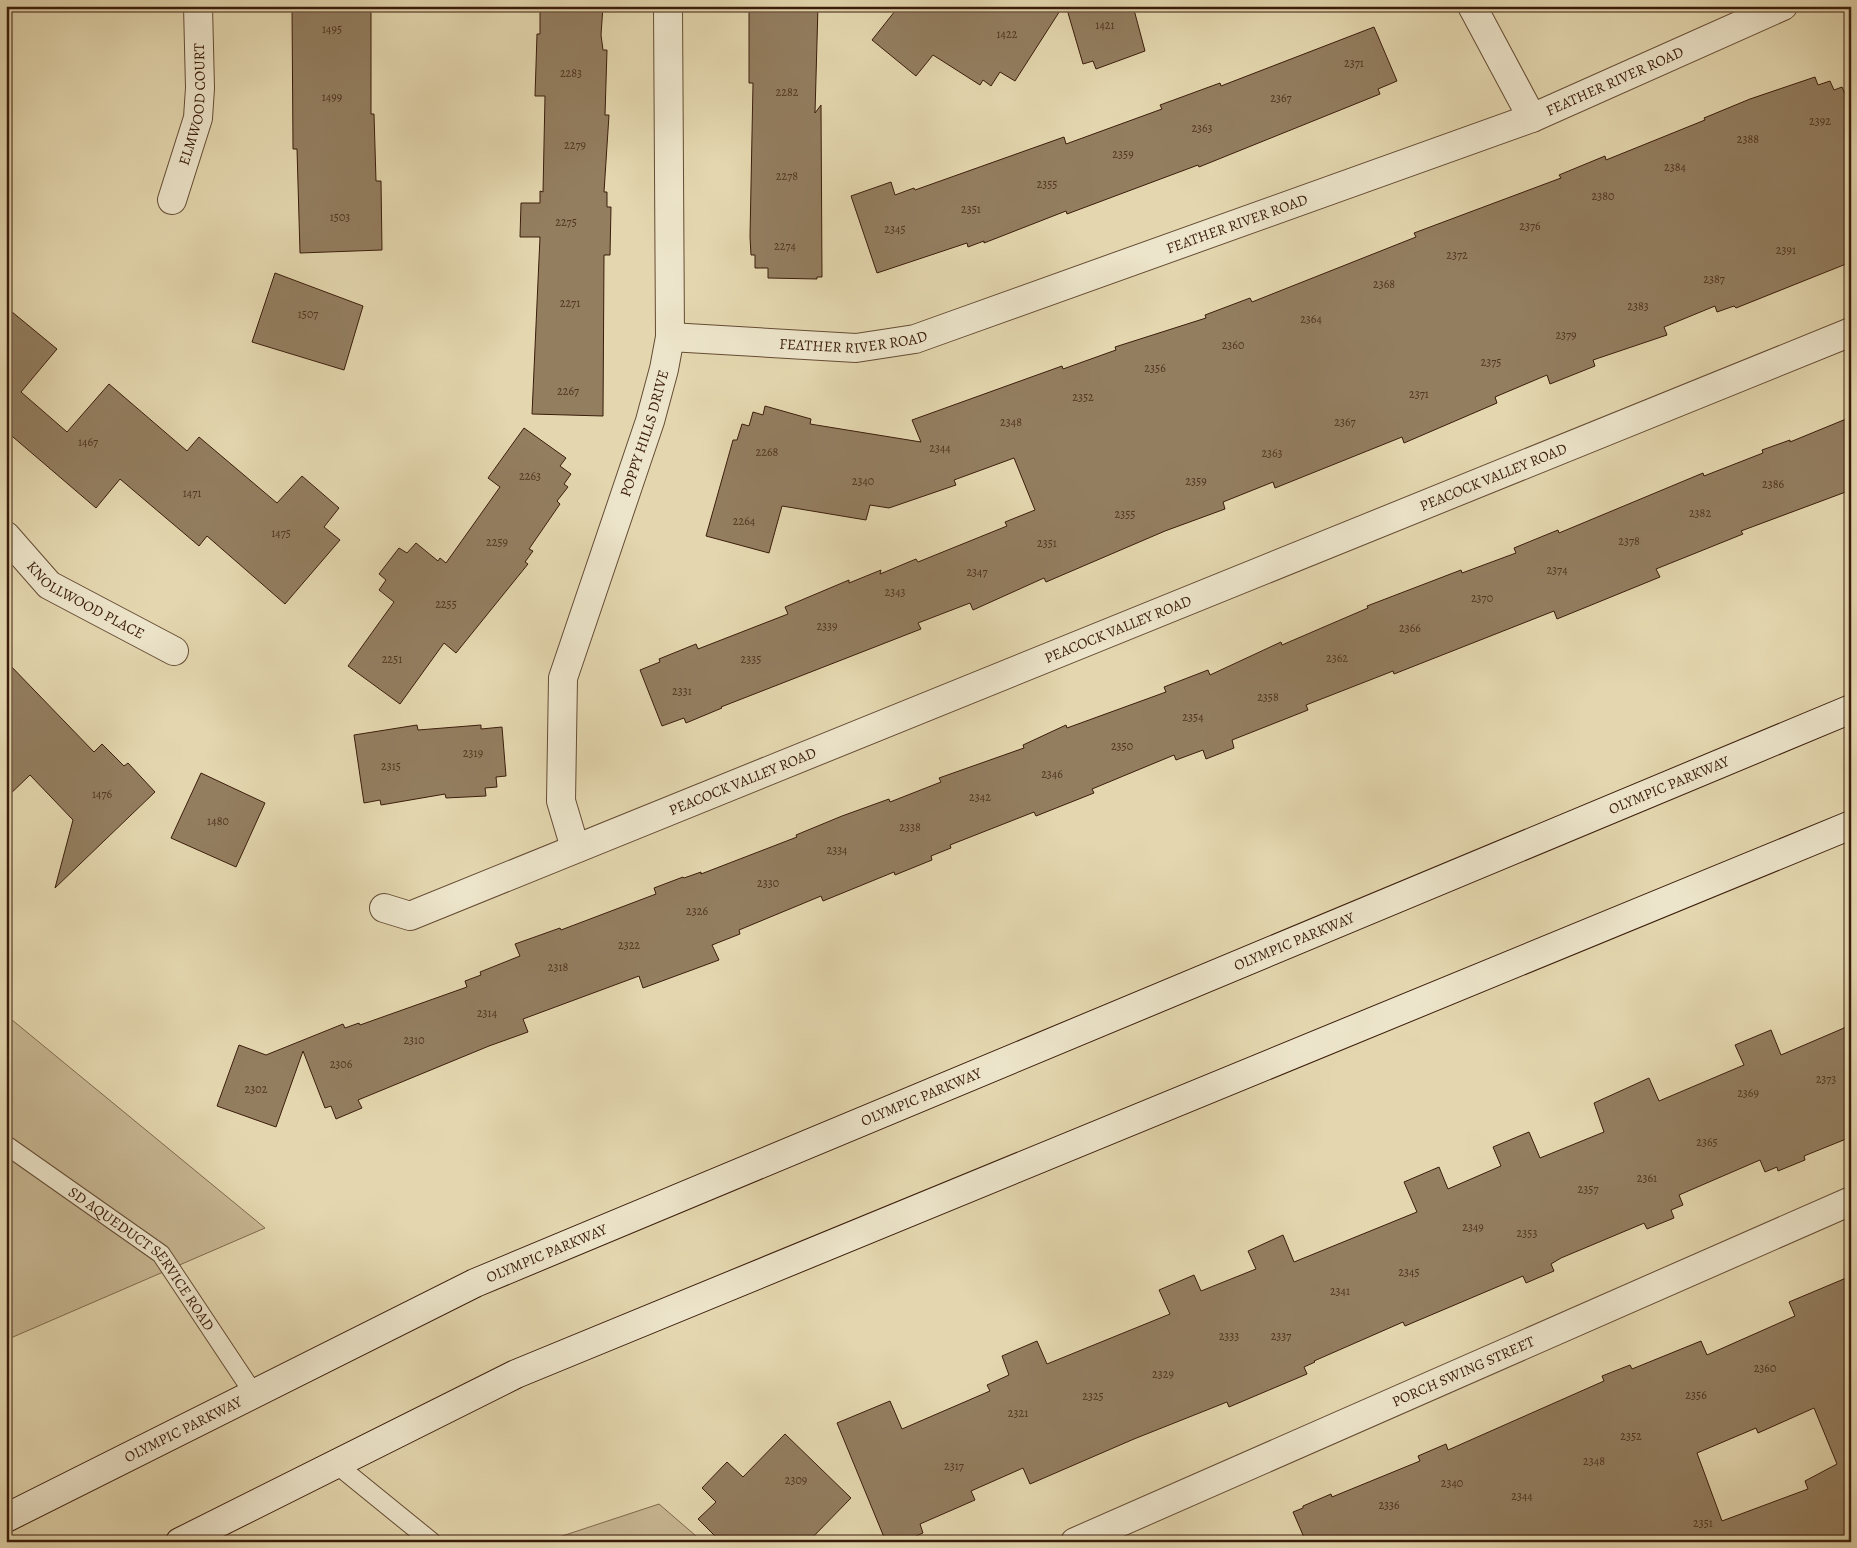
<svg xmlns="http://www.w3.org/2000/svg" width="1857" height="1548" font-family="Alegreya,serif">
	<style>
		.green { fill: #c7b793; stroke: #816a4f }
		.building { fill: #937e60; stroke: #3b1d0b; fill-rule: evenodd }
		.lines { fill: none; stroke-linecap: round; stroke-linejoin: round }
		.lane-casing { stroke: #654c34; stroke-width: 20 }
		.street-casing { stroke: #654c34; stroke-width: 30 }
		.secondary-casing { stroke: #3b1d0b; stroke-width: 30 }
		.lane { stroke: #ede5cb; stroke-width: 18 }
		.street { stroke: #ede5cb; stroke-width: 28 }
		.secondary { stroke: #ede5cb; stroke-width: 28 }
		.labels { text-anchor: middle; dominant-baseline: central; stroke-width: 5; stroke-linejoin: round; paint-order: stroke }
		.number-label { font-size: 12px; fill: #513520 }
		.street-label { font-size: 15px; fill: #3b1d0b; stroke: #ede5cb }
	</style>
	<rect width="100%" height="100%" fill="#e4d7af"/>
	<filter id="stains"><feTurbulence type="fractalNoise" baseFrequency=".004" numOctaves="4"/><feColorMatrix values="0 0 0 0 .2 0 0 0 0 .09 0 0 0 0 .02 0 0 0 .5 -.17"/></filter>
	<radialGradient id="worn" r=".72"><stop offset=".6" stop-color="#630" stop-opacity="0"/><stop offset="1" stop-color="#630" stop-opacity=".3"/></radialGradient>
	<!-- green -->
	<g class="green">
		<path d="M6,1015L265,1228L6,1340Z"/>
		<path d="M659,1504L703,1542H544Z"/>
	</g>
	<!-- building -->
	<g class="building">
		<path d="M292,6H371V114H374L376,181H381L382,250L300,253L297,149H293Z"/>
		<path d="M540,6H603L601,35L603,50H607L605,115H609L604,192H607V207H611L610,255H604L603,416L532,414L540,237H520L521,203H540V191L543,192L545,96H535L537,34H540Z"/>
		<path d="M749,6H818L815,113L821,105L822,277H817V279L768,278V268H755V255H751L750,237L753,83H749Z"/>
		<path d="M899,6H1063L1015,81L1000,72L991,86L983,80L980,85L933,55L916,76L872,40Z"/>
		<path d="M1066,6H1133L1145,51L1096,69L1093,61L1083,64Z"/>
		<path d="M1374,27L1397,81L1378,89L1380,94L1199,167L1198,165L1067,214L1066,211L984,243V241L968,247L967,243L877,273L851,196L891,182L895,195L914,188L915,190L1064,137L1066,144L1162,109L1160,105L1220,83L1221,86Z"/>
		<path d="M1815,77L1818,85L1830,81L1834,90L1842,87L1851,107V262L1736,308L1734,306L1717,312L1715,306L1664,327L1667,335L1593,360L1595,366L1550,384L1547,375L1495,397L1497,403L1404,443L1402,437L1275,488L1273,482L1223,502L1225,509L1165,531L1046,582L1044,578L973,610L970,603L918,623L921,629L721,707L722,708L686,723L684,718L662,726L640,670L660,662L659,659L696,644L698,649L788,614L785,607L849,580V583L881,570L880,574L916,559L918,562L1007,526L1005,522L1035,510L1014,458L954,480L956,485L889,508L870,505L866,520L782,506L769,553L706,536L733,440H737L742,424L749,426L753,412L763,415L765,406L811,419L810,424L921,442L912,420L1062,366L1063,369L1116,350L1115,347L1206,318L1205,315L1250,298L1252,302L1416,237L1414,233L1561,178L1559,175L1605,156L1606,160L1705,120L1704,118L1750,99Z"/>
		<path d="M275,273L363,306L344,370L252,342Z"/>
		<path d="M6,307L57,349L21,392L67,432L109,384L187,451L199,437L277,503L302,476L339,508L324,527L340,540L285,604L207,536L199,546L120,479L96,508L6,431Z"/>
		<path d="M1851,417V490L1741,531L1743,534L1656,569L1660,577L1557,619L1554,611L1394,674L1393,671L1306,705L1308,710L1232,740L1234,748L1206,759L1203,750L1176,760L1174,755L1092,789L1094,793L1036,816L1034,812L950,845L951,848L931,856L932,860L895,875L894,872L823,901L821,896L739,930L740,934L712,945L719,960L643,988L639,976L523,1019L528,1032L489,1046L358,1100L362,1108L336,1119L331,1106L325,1108L303,1051L276,1127L217,1106L239,1045L266,1055L343,1024L345,1028L359,1023L360,1025L467,987L465,981L481,975L480,972L520,956L515,944L560,928L561,930L656,894L654,888L683,877L684,878L701,872V874L797,837L796,835L842,816L889,799L890,802L941,782L939,778L1024,748L1023,745L1066,725L1067,728L1166,692L1164,687L1208,670L1210,675L1281,642L1282,645L1368,608L1367,606L1461,570L1462,573L1516,553L1514,548L1558,530L1559,533L1703,473L1704,476L1763,453L1762,450L1790,440V442Z"/>
		<path d="M524,428L566,458L560,466L571,474L564,484L568,487L557,501L560,504L529,549L533,551L525,562L528,564L456,653L444,643L400,704L348,666L394,602L379,590L386,580L379,574L399,548L407,553L416,543L438,561L440,558L446,563L500,487L488,478Z"/>
		<path d="M6,661L94,752L102,744L124,766L128,763L155,792L55,888L73,820L30,775L6,798Z"/>
		<path d="M417,725L418,730L481,725V729L502,727L506,776L496,777L497,787L485,788L486,796L446,798L445,794L381,805L380,800L364,803L354,735Z"/>
		<path d="M201,773L265,803L236,867L171,838Z"/>
		<path d="M1851,1025V1137L1804,1156L1805,1160L1778,1171L1777,1167L1765,1172L1760,1160L1679,1195L1683,1205L1671,1210L1674,1218L1647,1229L1644,1223L1642,1224L1561,1258L1551,1264L1554,1271L1526,1283L1523,1276L1405,1326L1403,1322L1314,1361L1315,1362L1304,1367L1307,1374L1229,1407L1227,1402L1134,1439L1030,1484L1023,1468L971,1491L975,1500L920,1524L923,1533L903,1542H886L837,1423L890,1401L902,1429L990,1391L987,1385L1009,1375L1002,1356L1037,1341L1047,1364L1170,1314L1159,1290L1194,1275L1201,1291L1256,1269L1248,1251L1283,1235L1294,1262L1417,1212L1404,1182L1439,1167L1448,1189L1501,1166L1493,1147L1529,1132L1540,1158L1604,1132L1594,1103L1649,1078L1659,1101L1744,1065L1735,1045L1771,1030L1781,1055Z"/>
		<path d="M1851,1276V1542H1306L1293,1512L1303,1508V1506L1331,1494L1332,1497L1420,1461L1418,1456L1446,1444L1448,1450L1604,1381L1602,1376L1630,1365L1632,1369L1701,1341L1707,1355L1795,1316L1789,1302ZM1814,1408L1837,1464L1805,1481L1808,1489L1722,1521L1697,1453L1756,1428L1758,1433Z"/>
		<path d="M785,1434L851,1498L808,1542H721L698,1519L716,1502L702,1488L727,1462L743,1477Z"/>
	</g>
	<g class="lines">
		<!-- lane casing -->
		<g class="lane-casing">
			<g id="lane">
				<path id="s1" d="M6,1145L161,1254L254,1394"/>
				<path d="M336,1464L432,1542"/>
			</g>
		</g>
		<!-- street casing -->
		<g class="street-casing">
			<g id="street">
				<path d="M1472,6L1532,118"/>
				<path id="s2" d="M172,200L198,118L200,88L198,6"/>
				<path id="s3" d="M670,337L856,348L915,339L1532,118L1783,6"/>
				<path id="s4" d="M6,536L49,585L174,651"/>
				<path id="s5" d="M575,848L561,801L563,678L650,421L664,369L670,337L668,6"/>
				<path id="s6" d="M384,908L410,916L1851,332"/>
				<path id="s7" d="M1075,1542L1851,1201"/>
			</g>
		</g>
		<!-- secondary casing -->
		<g class="secondary-casing">
			<g id="secondary">
				<path id="s8" d="M6,1518L475,1283L1851,709"/>
				<path d="M180,1542L516,1374L1851,825"/>
			</g>
		</g>
		<!-- lane -->
		<use href="#lane" class="lane"/>
		<!-- street -->
		<use href="#street" class="street"/>
		<!-- secondary -->
		<use href="#secondary" class="secondary"/>
	</g>
	<g class="labels">
		<!-- number labels -->
		<g class="number-label">
			<text x="1105" y="25">1421</text>
			<text x="332" y="29">1495</text>
			<text x="1007" y="34">1422</text>
			<text x="1354" y="63">2371</text>
			<text x="571" y="73">2283</text>
			<text x="787" y="92">2282</text>
			<text x="332" y="97">1499</text>
			<text x="1281" y="98">2367</text>
			<text x="1820" y="121">2392</text>
			<text x="1202" y="128">2363</text>
			<text x="1748" y="139">2388</text>
			<text x="575" y="145">2279</text>
			<text x="1123" y="154">2359</text>
			<text x="1675" y="167">2384</text>
			<text x="787" y="176">2278</text>
			<text x="1047" y="184">2355</text>
			<text x="1603" y="196">2380</text>
			<text x="971" y="209">2351</text>
			<text x="340" y="217">1503</text>
			<text x="566" y="222">2275</text>
			<text x="1530" y="226">2376</text>
			<text x="895" y="229">2345</text>
			<text x="785" y="246">2274</text>
			<text x="1786" y="250">2391</text>
			<text x="1457" y="255">2372</text>
			<text x="1714" y="279">2387</text>
			<text x="1384" y="284">2368</text>
			<text x="570" y="303">2271</text>
			<text x="1638" y="306">2383</text>
			<text x="308" y="314">1507</text>
			<text x="1311" y="319">2364</text>
			<text x="1566" y="335">2379</text>
			<text x="1233" y="345">2360</text>
			<text x="1491" y="362">2375</text>
			<text x="1155" y="368">2356</text>
			<text x="568" y="391">2267</text>
			<text x="1419" y="394">2371</text>
			<text x="1083" y="397">2352</text>
			<text x="1011" y="422">2348</text>
			<text x="1345" y="422">2367</text>
			<text x="88" y="442">1467</text>
			<text x="940" y="448">2344</text>
			<text x="767" y="452">2268</text>
			<text x="1272" y="453">2363</text>
			<text x="530" y="476">2263</text>
			<text x="863" y="481">2340</text>
			<text x="1196" y="481">2359</text>
			<text x="1773" y="484">2386</text>
			<text x="192" y="493">1471</text>
			<text x="1700" y="513">2382</text>
			<text x="1125" y="514">2355</text>
			<text x="744" y="521">2264</text>
			<text x="281" y="533">1475</text>
			<text x="1629" y="541">2378</text>
			<text x="497" y="542">2259</text>
			<text x="1047" y="543">2351</text>
			<text x="1557" y="570">2374</text>
			<text x="977" y="572">2347</text>
			<text x="895" y="592">2343</text>
			<text x="1482" y="598">2370</text>
			<text x="446" y="604">2255</text>
			<text x="827" y="626">2339</text>
			<text x="1410" y="628">2366</text>
			<text x="1337" y="658">2362</text>
			<text x="392" y="659">2251</text>
			<text x="751" y="659">2335</text>
			<text x="682" y="691">2331</text>
			<text x="1268" y="697">2358</text>
			<text x="1193" y="717">2354</text>
			<text x="1122" y="746">2350</text>
			<text x="473" y="753">2319</text>
			<text x="391" y="766">2315</text>
			<text x="1052" y="774">2346</text>
			<text x="102" y="794">1476</text>
			<text x="980" y="797">2342</text>
			<text x="218" y="821">1480</text>
			<text x="910" y="827">2338</text>
			<text x="837" y="850">2334</text>
			<text x="768" y="883">2330</text>
			<text x="697" y="911">2326</text>
			<text x="629" y="945">2322</text>
			<text x="558" y="967">2318</text>
			<text x="487" y="1013">2314</text>
			<text x="414" y="1040">2310</text>
			<text x="341" y="1064">2306</text>
			<text x="1826" y="1079">2373</text>
			<text x="256" y="1089">2302</text>
			<text x="1748" y="1093">2369</text>
			<text x="1707" y="1142">2365</text>
			<text x="1647" y="1178">2361</text>
			<text x="1588" y="1189">2357</text>
			<text x="1473" y="1227">2349</text>
			<text x="1527" y="1233">2353</text>
			<text x="1409" y="1272">2345</text>
			<text x="1340" y="1291">2341</text>
			<text x="1229" y="1336">2333</text>
			<text x="1281" y="1336">2337</text>
			<text x="1765" y="1368">2360</text>
			<text x="1163" y="1374">2329</text>
			<text x="1696" y="1395">2356</text>
			<text x="1093" y="1396">2325</text>
			<text x="1018" y="1413">2321</text>
			<text x="1631" y="1436">2352</text>
			<text x="1594" y="1461">2348</text>
			<text x="954" y="1466">2317</text>
			<text x="796" y="1480">2309</text>
			<text x="1452" y="1483">2340</text>
			<text x="1522" y="1496">2344</text>
			<text x="1389" y="1505">2336</text>
			<text x="1703" y="1523">2351</text>
		</g>
		<!-- street labels -->
		<g class="street-label">
			<text stroke="none"><textPath href="#s3" startOffset="992">FEATHER RIVER ROAD</textPath></text>
			<text stroke="none"><textPath href="#s2" startOffset="99">ELMWOOD COURT</textPath></text>
			<text stroke="none"><textPath href="#s3" startOffset="588">FEATHER RIVER ROAD</textPath></text>
			<text stroke="none"><textPath href="#s3" startOffset="184">FEATHER RIVER ROAD</textPath></text>
			<text stroke="none"><textPath href="#s5" startOffset="430">POPPY HILLS DRIVE</textPath></text>
			<text stroke="none"><textPath href="#s6" startOffset="1196">PEACOCK VALLEY ROAD</textPath></text>
			<text stroke="none"><textPath href="#s4" startOffset="104">KNOLLWOOD PLACE</textPath></text>
			<text stroke="none"><textPath href="#s6" startOffset="791">PEACOCK VALLEY ROAD</textPath></text>
			<text stroke="none"><textPath href="#s6" startOffset="386">PEACOCK VALLEY ROAD</textPath></text>
			<text stroke="none"><textPath href="#s8" startOffset="1818">OLYMPIC PARKWAY</textPath></text>
			<text stroke="none"><textPath href="#s8" startOffset="1412">OLYMPIC PARKWAY</textPath></text>
			<text stroke="none"><textPath href="#s8" startOffset="1008">OLYMPIC PARKWAY</textPath></text>
			<text stroke="none"><textPath href="#s8" startOffset="602">OLYMPIC PARKWAY</textPath></text>
			<text stroke="none"><textPath href="#s1" startOffset="179">SD AQUEDUCT SERVICE ROAD</textPath></text>
			<text stroke="none"><textPath href="#s7" startOffset="424">PORCH SWING STREET</textPath></text>
			<text stroke="none"><textPath href="#s8" startOffset="198">OLYMPIC PARKWAY</textPath></text>
		</g>
	</g>
	<!-- margin -->
	<rect width="1857" height="1548" fill="none" stroke="#e4d7af" stroke-width="25"/>
	<rect x="8" y="8" width="1842" height="1533" fill="none" stroke="#3b1d0b" stroke-width="2.5"/>
	<rect x="12" y="12" width="1832" height="1523" fill="none" stroke="#3b1d0b"/>
	<rect width="100%" height="100%" filter="url(#stains)"/>
	<rect width="100%" height="100%" fill="url(#worn)"/>
</svg>
